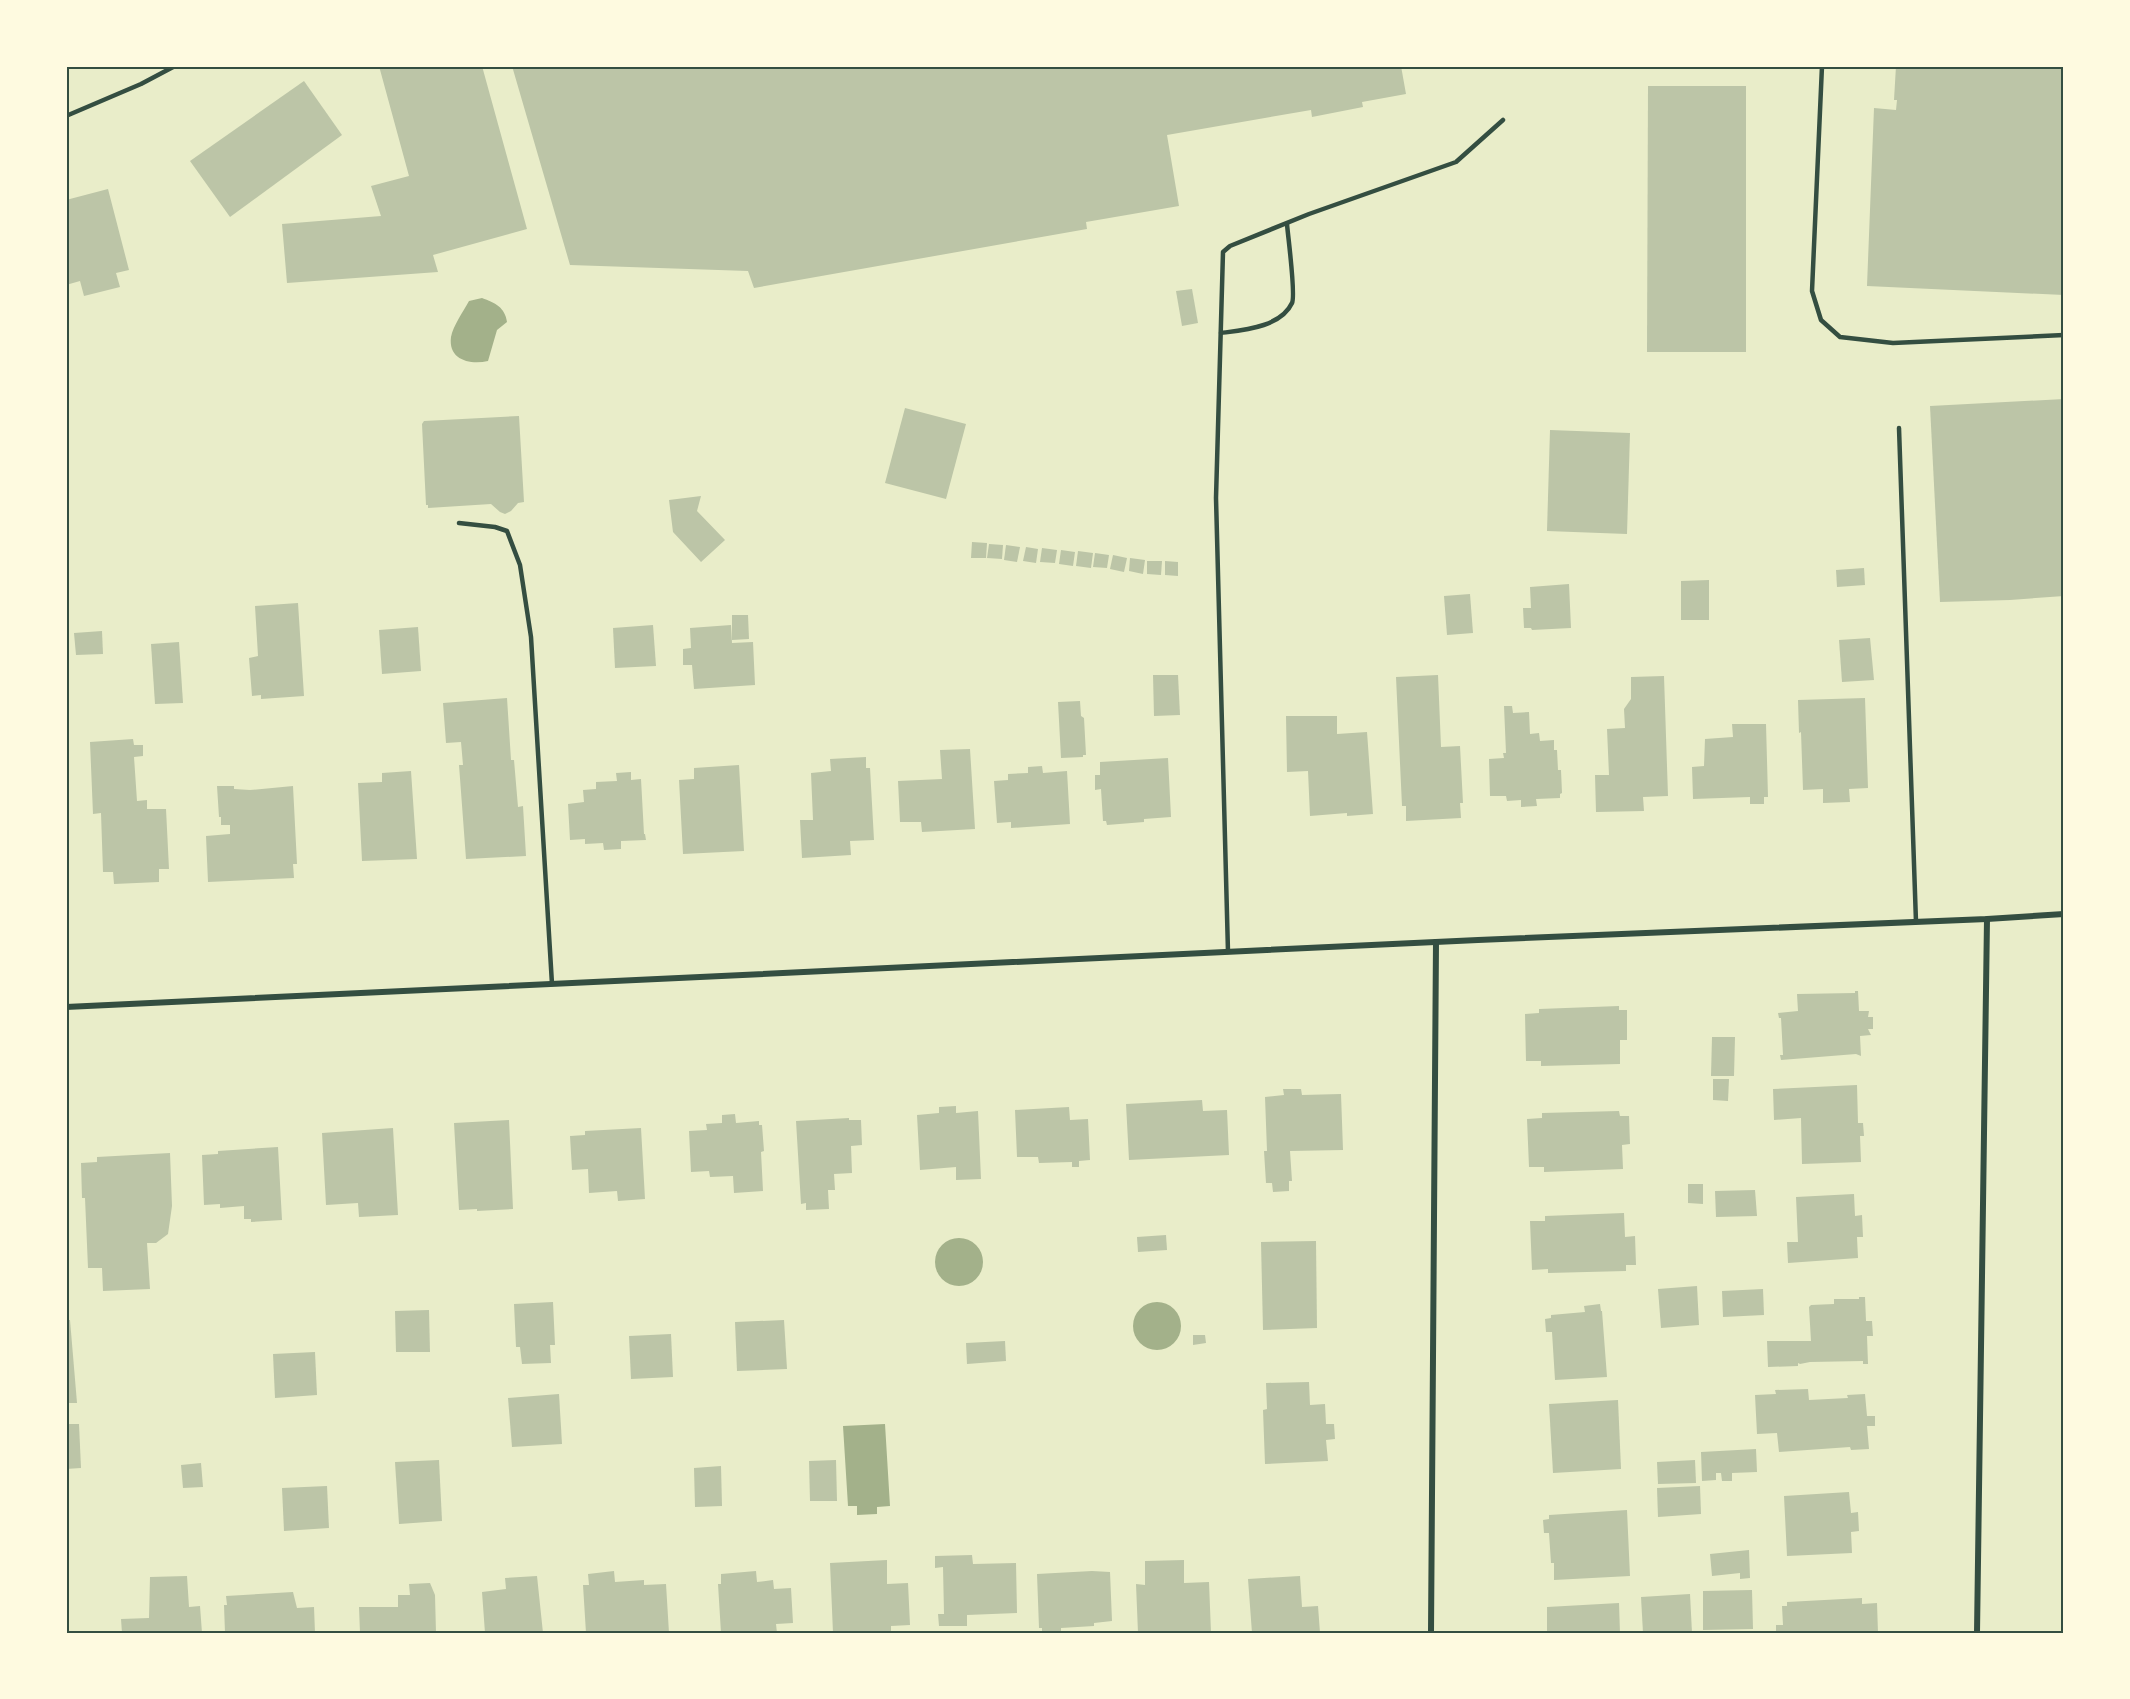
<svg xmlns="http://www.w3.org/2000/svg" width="2130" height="1699" font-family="'Varela Round',sans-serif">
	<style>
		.water { fill: #a3b18a }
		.building { fill: #bcc5a7 }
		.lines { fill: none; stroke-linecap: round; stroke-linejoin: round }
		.service { stroke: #344e41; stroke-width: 4.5 }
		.minor { stroke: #344e41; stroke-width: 6 }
		.neatline { fill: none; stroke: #344e41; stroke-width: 2 }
	</style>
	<rect width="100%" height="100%" fill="#e9edc9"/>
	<!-- water -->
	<g class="water">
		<path d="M482,298C495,303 505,307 507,322L497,330L488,361C470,365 448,360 451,337C453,326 463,312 469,301Z"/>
		<circle cx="959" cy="1262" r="24"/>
		<circle cx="1157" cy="1326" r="24"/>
		<path d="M885,1424L890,1506L877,1507V1514L857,1515V1506H848L843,1426Z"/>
	</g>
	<!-- building -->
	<g class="building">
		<path d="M379,66H482L527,229L433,255L438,272L287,283L282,224L381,216L371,186L409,176Z"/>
		<path d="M512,66H1401L1406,94L1362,102L1363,107L1312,117L1311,110L1167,135L1179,206L1086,222L1087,229L754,288L748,271L570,265Z"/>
		<path d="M1896,66H2064V295L1867,286L1874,108L1896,110L1897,100H1894Z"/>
		<path d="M304,81L342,135L230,217L190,161Z"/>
		<path d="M1648,86H1746V352H1647Z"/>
		<path d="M108,189L129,270L116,273L120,287L84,296L80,281L66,285V200Z"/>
		<path d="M1192,289L1198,323L1182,326L1176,291Z"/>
		<path d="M2064,399V596L2010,600L1940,602L1930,406Z"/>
		<path d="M905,408L966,424L946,499L885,483Z"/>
		<path d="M519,416L524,502L518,503L511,511L505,514L500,512L491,504L428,508V505H426L422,424L424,421Z"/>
		<path d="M1550,430L1630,433L1627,534L1547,531Z"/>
		<path d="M701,496L697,511L725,540L701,562L673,532L669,500Z"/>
		<path d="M972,542L987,543L986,558H971Z"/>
		<path d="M989,544L1003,545L1002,559L987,558Z"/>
		<path d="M1006,545L1020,547L1017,562L1004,560Z"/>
		<path d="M1026,547L1038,549L1036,563L1023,561Z"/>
		<path d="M1042,548L1057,550L1055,563L1040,562Z"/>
		<path d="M1061,550L1075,552L1073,566L1059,564Z"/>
		<path d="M1078,551L1093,553L1091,568L1076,566Z"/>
		<path d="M1095,553L1109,555L1107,568L1093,567Z"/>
		<path d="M1113,555L1127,558L1124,572L1110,569Z"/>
		<path d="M1130,558L1145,560L1143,574L1129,571Z"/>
		<path d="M1147,561H1162L1161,575L1147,574Z"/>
		<path d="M1165,561L1178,562V576L1165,575Z"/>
		<path d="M1864,568L1865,585L1837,587L1836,570Z"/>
		<path d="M1709,580V620H1681V581Z"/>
		<path d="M1569,584L1571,628L1532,630L1531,628H1524L1523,608H1531L1530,587Z"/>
		<path d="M1470,594L1473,633L1447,635L1444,596Z"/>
		<path d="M298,603L304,696L261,699V695L252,696L249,658L258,656L255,606Z"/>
		<path d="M732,615H748L749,639L732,640Z"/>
		<path d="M653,625L656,666L615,668L613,628Z"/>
		<path d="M731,625L732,643L753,642L755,685L694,689L692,665H683V649L691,648L690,628Z"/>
		<path d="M418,627L421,671L382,674L379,630Z"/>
		<path d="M102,631L103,654L76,655L74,633Z"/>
		<path d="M1870,638L1874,680L1842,682L1839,640Z"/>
		<path d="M179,642L183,703L155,704L151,644Z"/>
		<path d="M1153,675H1178L1180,715L1154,716Z"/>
		<path d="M1438,675L1441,747L1460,746L1463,803H1460L1461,818L1406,821V806H1402L1396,677Z"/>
		<path d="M1664,676L1668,796L1643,797L1644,811L1596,812L1595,775H1609L1607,729L1625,728L1624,709L1631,699V677Z"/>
		<path d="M507,698L511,760H514L518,807L523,806L526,856L466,859L459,765H463L461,742L446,743L443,703Z"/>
		<path d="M1865,698L1868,788L1849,789L1850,802L1823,803V789L1803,790L1801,732L1799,733L1798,700Z"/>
		<path d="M1080,701L1081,716L1084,718L1086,755H1083V757L1061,758L1058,702Z"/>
		<path d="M1504,706H1512L1513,713L1529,712L1530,734L1539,733L1540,741L1554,740V750H1557L1558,770H1561L1562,793L1560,794V798L1536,799L1537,806L1521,807V800L1507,801L1506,796H1490L1489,759L1504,758L1503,753H1506Z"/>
		<path d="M1286,716H1337V734L1367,732L1373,814L1347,816V813L1310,816L1308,771L1287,772Z"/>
		<path d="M1732,724H1766L1768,797H1764V804H1750V797L1693,799L1692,767L1704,766L1705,739L1733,737Z"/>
		<path d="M133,739L134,745H143V756L134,757L137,801L147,800V809H166L169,869H159V882L114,884L113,872H103L101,813L93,814L90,742Z"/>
		<path d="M970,749L975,829L922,832L921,822H900L898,781L942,779L940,750Z"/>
		<path d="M866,757V768H870L874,840L850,841L851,855L802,858L800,820H813L811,773L831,771L830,759Z"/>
		<path d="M1168,758L1171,817L1144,819V822L1107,825L1106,821H1103L1101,789L1095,790V775H1100V762Z"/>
		<path d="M739,765L744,851L683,854L679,780L694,779V768Z"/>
		<path d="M1042,766L1043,773L1067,771L1070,824L1011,828V822L997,823L994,781L1008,780V774L1028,773V767Z"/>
		<path d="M411,771L417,859L362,861L358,783L382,782V773Z"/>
		<path d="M631,772V780L641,779L644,834H645L646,840L621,841V849L604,850L603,843L585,844V839L570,840L568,804L584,802L583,790L596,789V782L617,781L616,773Z"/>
		<path d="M217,786H234V789L250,790L293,786L297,864H293L294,878L208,882L206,836L230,834V825H221V817H219Z"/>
		<path d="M1855,991H1858L1859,1011H1869L1868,1017H1873V1029H1868L1871,1035L1860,1036L1861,1056L1856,1054L1781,1060L1780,1055H1783L1781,1018H1779L1778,1013L1798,1011L1797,994L1855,993Z"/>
		<path d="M1619,1006V1010H1627V1040H1620V1064L1541,1066V1061H1526L1525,1014L1539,1013V1009Z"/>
		<path d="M1712,1037H1735L1734,1076H1711Z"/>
		<path d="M1713,1079H1729L1728,1101L1713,1100Z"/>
		<path d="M1857,1085L1858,1123H1863L1864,1136H1860L1861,1162L1802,1164L1801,1118L1774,1120L1773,1089Z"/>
		<path d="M1283,1089H1301L1302,1095L1341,1094L1343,1150L1290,1151L1292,1181H1289V1191L1273,1192L1272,1183H1266L1264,1151H1267L1265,1097L1284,1095Z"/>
		<path d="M1202,1100L1203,1111L1227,1110L1229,1155L1129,1160L1126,1104Z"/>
		<path d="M956,1106V1113L978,1111L981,1179L956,1180V1167L920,1170L917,1115L939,1113V1107Z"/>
		<path d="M1069,1107L1070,1120L1088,1119L1090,1160L1079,1161V1167H1072V1162L1039,1163L1038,1157H1017L1015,1110Z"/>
		<path d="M1619,1111L1620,1116H1629L1630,1144L1622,1145L1623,1169L1544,1172V1167H1529L1527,1119L1542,1118V1113Z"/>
		<path d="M735,1114L736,1123L759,1121V1125H762L764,1151L761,1152L763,1191L734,1193L733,1176L710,1177L709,1171L691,1172L689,1131L707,1130L706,1124L722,1123V1115Z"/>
		<path d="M849,1118V1120H861L862,1145L851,1146L852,1173L834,1174L835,1190H828L829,1209L806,1210V1203L801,1204L796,1121Z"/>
		<path d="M509,1120L513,1209L477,1211V1209L459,1210L454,1123Z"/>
		<path d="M393,1128L398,1215L359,1217L358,1203L326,1205L322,1133Z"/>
		<path d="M641,1128L645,1199L618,1201L617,1191L589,1193L588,1169L572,1170L570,1136L585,1135V1131Z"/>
		<path d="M278,1147L282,1220L251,1222V1219H244V1206L220,1208V1204L204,1205L202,1155L218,1154V1151Z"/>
		<path d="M170,1153L172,1206L168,1234L156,1243H147L150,1289L103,1291L102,1268H88L85,1198H82L81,1163L97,1162V1157Z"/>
		<path d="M1688,1184H1703V1204L1688,1203Z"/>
		<path d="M1755,1190L1757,1216L1716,1217L1715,1191Z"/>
		<path d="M1854,1194L1855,1216L1862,1215L1863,1237H1857L1858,1258L1788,1263L1787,1242H1798L1796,1197Z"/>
		<path d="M1624,1213L1625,1237L1635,1236L1636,1265H1626V1271L1548,1273V1269L1532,1270L1530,1221H1545V1216Z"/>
		<path d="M1166,1235L1167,1250L1138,1252L1137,1237Z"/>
		<path d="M1316,1241L1317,1328L1263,1330L1261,1242Z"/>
		<path d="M1697,1286L1699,1325L1661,1328L1658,1289Z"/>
		<path d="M1763,1289L1764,1315L1723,1317L1722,1291Z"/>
		<path d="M1859,1297H1865L1866,1321H1872L1873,1336H1867L1868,1364H1863V1361L1810,1362L1800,1364L1798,1363V1366L1768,1367L1767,1341H1811L1809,1307L1811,1305L1834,1304V1299H1859Z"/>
		<path d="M553,1302L555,1345H550L551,1363L522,1364L520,1347H516L514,1304Z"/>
		<path d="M1600,1304L1601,1311H1602L1607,1377L1555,1380L1552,1332H1546L1545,1319L1551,1318V1315L1585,1312L1584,1306Z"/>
		<path d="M429,1310L430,1352H396L395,1311Z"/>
		<path d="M66,1320H70L77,1403H66Z"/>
		<path d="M784,1320L787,1369L737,1371L735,1322Z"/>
		<path d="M671,1334L673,1377L631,1379L629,1336Z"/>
		<path d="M1193,1335H1205L1206,1343L1193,1345Z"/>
		<path d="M1005,1341L1006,1361L967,1364L966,1343Z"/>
		<path d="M315,1352L317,1395L275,1398L273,1354Z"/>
		<path d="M1309,1382L1310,1405L1325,1404L1326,1424H1334L1335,1439L1326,1440L1328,1461L1265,1464L1263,1410L1267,1409L1266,1383Z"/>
		<path d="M1808,1389L1809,1400L1848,1398L1847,1395L1865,1394L1867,1416H1875V1426H1867L1869,1449L1851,1450L1850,1447L1779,1452L1777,1433L1757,1434L1755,1395L1776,1394L1775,1390Z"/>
		<path d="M559,1394L562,1444L512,1447L508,1398Z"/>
		<path d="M1618,1400L1621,1469L1553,1473L1549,1404Z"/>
		<path d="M66,1424H79L81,1468L66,1469Z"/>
		<path d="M1756,1449L1757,1472L1732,1473V1481H1722L1721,1473H1716V1480L1702,1481L1701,1452Z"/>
		<path d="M439,1460L442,1521L399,1524L395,1462Z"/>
		<path d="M836,1460L837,1501H810L809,1461Z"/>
		<path d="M1695,1460L1696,1483L1658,1484L1657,1462Z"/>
		<path d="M201,1463L203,1487L183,1488L181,1465Z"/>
		<path d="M721,1466L722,1506L695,1507L694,1468Z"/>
		<path d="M327,1486L329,1528L284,1531L282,1488Z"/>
		<path d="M1700,1486L1701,1514L1658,1517L1657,1488Z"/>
		<path d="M1849,1492L1851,1513L1858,1512L1859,1531L1851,1532L1852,1553L1787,1556L1784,1496Z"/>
		<path d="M1627,1510L1630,1576L1554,1580V1563H1551L1549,1533H1544L1543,1520L1549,1519V1515Z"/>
		<path d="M1749,1550L1750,1578L1740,1579V1573L1712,1576L1710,1554Z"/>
		<path d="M972,1555L973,1564L1016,1563L1017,1613L967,1615V1626H939L938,1614H944L943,1567L935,1568V1556Z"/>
		<path d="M887,1560V1584L908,1583L910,1625L891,1626V1631L883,1633H833L830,1563Z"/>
		<path d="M1184,1560V1583L1209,1582L1211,1633H1138L1136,1584L1145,1585V1561Z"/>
		<path d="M614,1571L615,1582L644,1580V1585L666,1584L669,1633H586L583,1585H589L588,1574Z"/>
		<path d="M756,1571L757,1582L773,1580L774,1589L791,1588L793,1623L776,1624L777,1633H721L718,1584H721V1574Z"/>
		<path d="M1092,1571L1110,1572L1112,1621L1094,1623V1626L1061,1628V1632L1042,1633V1628H1039L1037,1574Z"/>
		<path d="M187,1576L189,1607L200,1606L202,1633H122L121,1619L149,1618L150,1577Z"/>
		<path d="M537,1576L543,1633H485L482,1592L506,1589L505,1578Z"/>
		<path d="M1300,1576L1302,1607L1318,1606L1320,1633H1252L1248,1579Z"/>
		<path d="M430,1583L435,1595L436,1633H360L359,1607H398V1595H410L409,1584Z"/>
		<path d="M1752,1590L1753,1629L1703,1630V1591Z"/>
		<path d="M293,1592L297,1608L314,1607L315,1633H225L224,1605H227L226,1596Z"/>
		<path d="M1690,1594L1692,1633H1643L1641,1597Z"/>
		<path d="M1862,1598V1604L1877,1603L1878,1633H1776V1625H1783L1782,1606H1787V1602Z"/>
		<path d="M1619,1603L1620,1633H1547V1607Z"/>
	</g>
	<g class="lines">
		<!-- service -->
		<g class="service">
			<path d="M1822,66L1812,291L1821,320L1840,337L1893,343L2064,335"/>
			<path d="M66,116L141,84L175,66"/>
			<path d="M1221,333C1244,330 1281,327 1292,303C1296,295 1288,237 1287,224"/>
			<path d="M1899,428L1916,922"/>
			<path d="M459,523L495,527L507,531L520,565L531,637L552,984"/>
			<path d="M1228,952L1216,498L1223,252L1230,246L1309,214L1456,162L1503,120"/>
		</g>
		<!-- minor -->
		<g class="minor">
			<path d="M66,1007L1478,940L1987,919L2064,914"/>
			<path d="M1431,1633L1436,942"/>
			<path d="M1977,1633L1987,919"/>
		</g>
	</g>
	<!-- border -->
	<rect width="2130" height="1699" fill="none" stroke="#fefae0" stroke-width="135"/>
	<rect x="68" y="68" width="1994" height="1564" class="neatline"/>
</svg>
